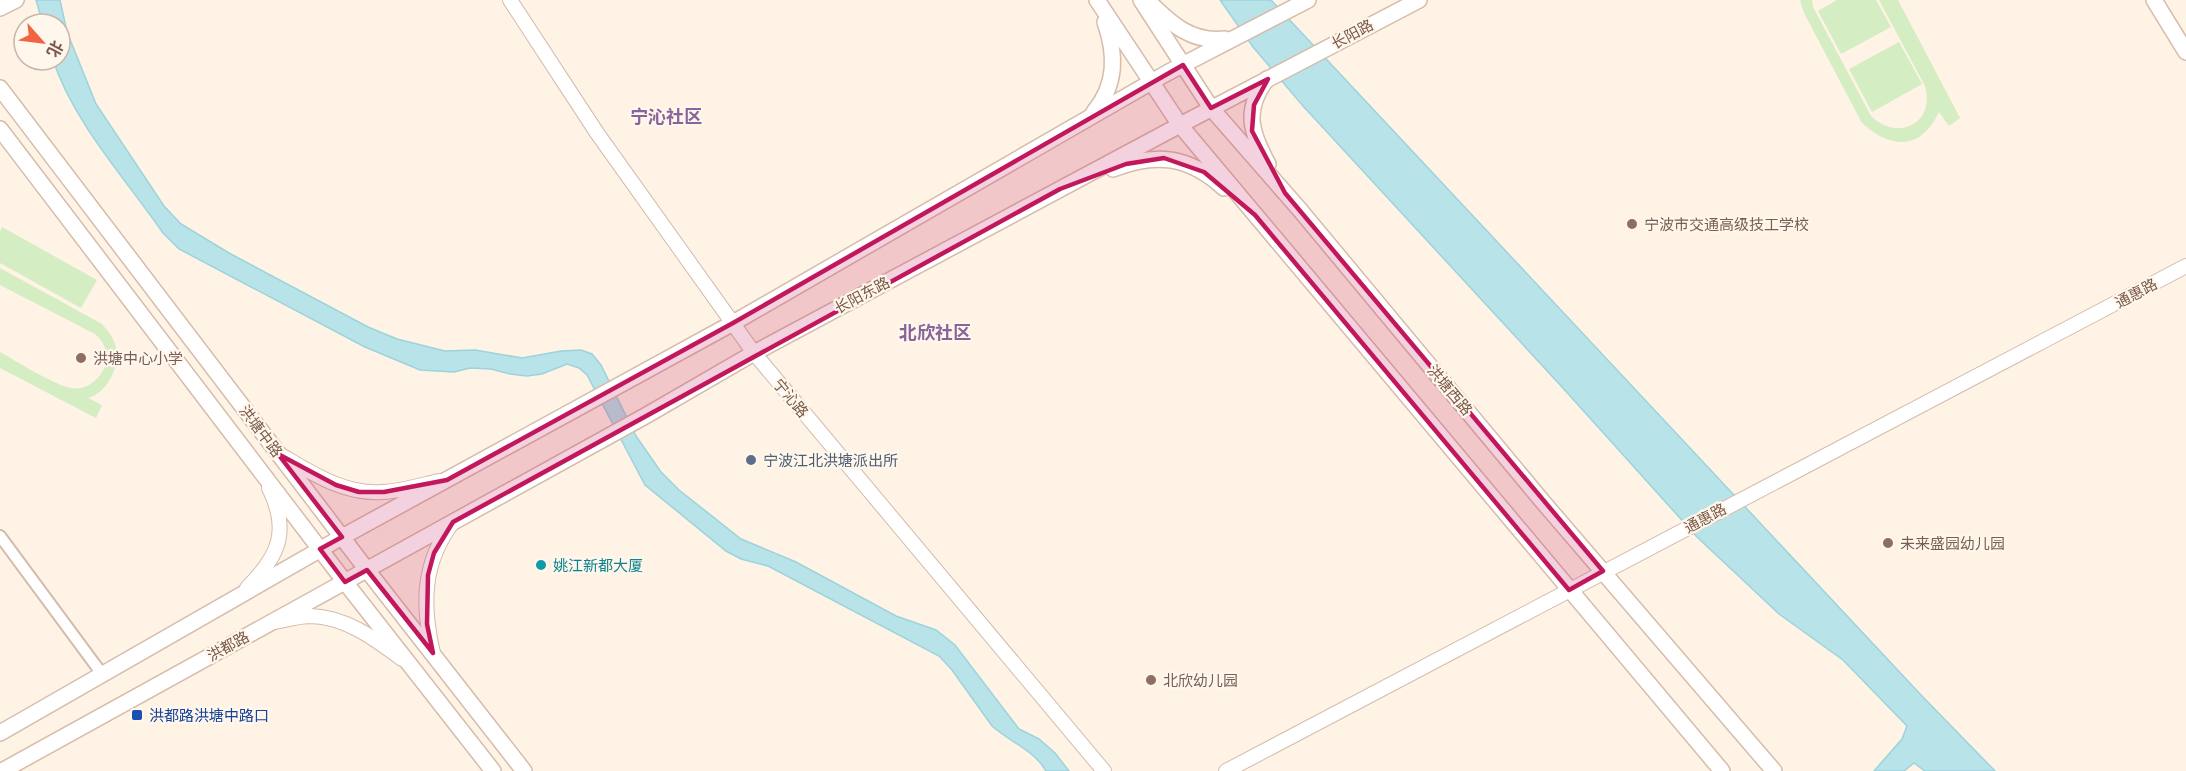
<svg xmlns="http://www.w3.org/2000/svg" width="2186" height="771" font-family="'Archivo Narrow','Noto Sans SC',sans-serif">
	<style>
		.green { fill: #d4edc2 }
		.water { fill: #b7e3e9; stroke: #9dd3db; stroke-width: 1.5 }
		.lines { fill: none; stroke-linecap: round; stroke-linejoin: round }
		.minor-casing { stroke: #d3bcac; stroke-width: 14 }
		.tertiary-casing { stroke: #d3bcac; stroke-width: 16 }
		.secondary-casing { stroke: #d6bcaa; stroke-width: 18 }
		.minor { stroke: #fff; stroke-width: 10 }
		.tertiary { stroke: #fff; stroke-width: 14 }
		.secondary { stroke: #fff; stroke-width: 15 }
		.marked { fill: #c2185b; fill-opacity: 0.2; stroke: #c2185b; stroke-width: 4.5; stroke-linejoin: round }
		.education-dot { fill: #8d6e63; stroke: #fff7ec; stroke-width: 2 }
		.service-dot { fill: #5c6f8a; stroke: #fff7ec; stroke-width: 2 }
		.culture-dot { fill: #0f9aa8; stroke: #fff7ec; stroke-width: 2 }
		.transit-dot { fill: #1a4fb4; stroke: #fff7ec; stroke-width: 2 }
		.labels { text-anchor: middle; dominant-baseline: central; stroke-width: 4.5; stroke-linejoin: round; paint-order: stroke }
		.street-label { font-size: 15px; fill: #795848; stroke: #fff7ec }
		.education-label { font-size: 15px; fill: #785e54; stroke: #fff7ec; text-anchor: start }
		.service-label { font-size: 15px; fill: #4e5e75; stroke: #fff7ec; text-anchor: start }
		.culture-label { font-size: 15px; fill: #0d838f; stroke: #fff7ec; text-anchor: start }
		.transit-label { font-size: 15px; fill: #164399; stroke: #fff7ec; text-anchor: start }
		.quarter-label { font-size: 18px; font-weight: bold; fill: #88639c; stroke: #fff7ec }
	</style>
	<rect width="100%" height="100%" fill="#fef3e5"/>
	<!-- green -->
	<g class="green">
		<path d="M1800,0H1812L1813,7L1871,116C1897,142 1936,124 1925,86L1879,0H1898L1960,118L1949,126L1939,112C1921,150 1892,150 1862,123L1804,13Z"/>
		<path d="M1837,0H1876L1891,27L1841,54L1818,11Z"/>
		<path d="M1899,42L1922,84L1872,112L1849,69Z"/>
		<path d="M2,227L97,280L81,308L0,263V232Z"/>
		<path d="M0,268L102,324C108,331 114,338 116,348C120,367 107,393 88,398L102,405L96,418L0,368V352C16,361 56,386 71,388C87,391 102,378 106,363C108,352 104,341 95,334L0,285Z"/>
	</g>
	<!-- water -->
	<g class="water">
		<path d="M36,0H60L67,32L96,104L164,206L181,224L229,253L368,327L397,339L445,351L475,350L522,358L561,351L581,350L592,354L601,365L636,436L661,472L679,490L741,539L796,562L896,616L936,630L955,645L1019,729L1039,739L1055,753L1069,771H1046C1034,750 1010,742 992,726L952,670L939,656L768,566L741,559L726,551L645,485L587,375L579,368L567,364L542,374L527,376L510,374L491,369L470,368L454,372L420,370L365,347L179,249L163,233C125,178 74,123 53,60H60V24H43Z"/>
		<path d="M1220,0H1271L1921,695L1995,771H1925L1914,763L1904,771H1874L1902,739L1907,726L1843,660L1779,614L1697,537L1562,387L1303,106L1253,47Z"/>
	</g>
	<g class="lines">
		<!-- minor casing -->
		<g class="minor-casing">
			<path id="minor" d="M0,536L102,674"/>
		</g>
		<!-- tertiary casing -->
		<g class="tertiary-casing">
			<g id="tertiary">
				<path d="M510,0L597,133L754,353L1104,771"/>
				<path d="M279,454C312,473 344,495 383,492C402,491 421,485 439,481"/>
				<path d="M247,588C279,556 290,531 269,488"/>
				<path d="M274,622C286,620 299,616 311,616C346,617 375,639 402,659"/>
				<path d="M433,653C422,605 422,563 453,522"/>
				<path d="M1226,771L2186,266"/>
			</g>
		</g>
		<!-- secondary casing -->
		<g class="secondary-casing">
			<g id="secondary">
				<path d="M1097,0L1180,125L1722,771"/>
				<path d="M1141,0L1211,108L1300,210L1543,502L1774,771"/>
				<path d="M2154,0L2186,52"/>
				<path d="M1148,1C1171,24 1192,43 1225,39"/>
				<path d="M0,8L16,0"/>
				<path d="M1267,79C1243,110 1251,133 1268,164"/>
				<path d="M0,88L367,570L524,771"/>
				<path d="M1094,112C1117,84 1116,54 1105,22"/>
				<path d="M0,129L345,582L493,771"/>
				<path d="M1113,169C1156,152 1189,156 1224,188"/>
				<path d="M0,733L342,537L733,323L1167,73L1308,0"/>
				<path d="M2,771L647,415L754,353L1180,125L1419,0"/>
			</g>
		</g>
		<!-- minor -->
		<use href="#minor" class="minor"/>
		<!-- tertiary -->
		<use href="#tertiary" class="tertiary"/>
		<!-- secondary -->
		<use href="#secondary" class="secondary"/>
	</g>
	<!-- marked area -->
	<path class="marked" d="M1183,65L1211,108L1268,79L1254,105L1252,131L1285,193L1603,571L1569,590L1255,215L1204,172L1164,158L1126,164L1060,189L453,522L434,553L428,575L427,624L433,653L367,570L345,582L320,549L342,537L278,454L336,485L359,492H384L447,480L733,323Z"/>
	<!-- markers -->
	<g class="education-dot">
		<circle cx="1632" cy="224" r="6"/>
		<circle cx="81" cy="358" r="6"/>
		<circle cx="1888" cy="543" r="6"/>
		<circle cx="1151" cy="680" r="6"/>
	</g>
	<circle class="service-dot" cx="751" cy="460" r="6"/>
	<circle class="culture-dot" cx="541" cy="565" r="6"/>
	<rect class="transit-dot" x="131" y="709" width="12" height="12" rx="3"/>
	<g class="labels">
		<!-- street labels -->
		<g class="street-label">
			<text transform="translate(1352 34) rotate(-28)">长阳路</text>
			<text transform="translate(2136 293) rotate(-28)">通惠路</text>
			<text transform="translate(862 295) rotate(-28)">长阳东路</text>
			<text transform="translate(1450 390) rotate(50)">洪塘西路</text>
			<text transform="translate(791 398) rotate(50)">宁沁路</text>
			<text transform="translate(261 431) rotate(53)">洪塘中路</text>
			<text transform="translate(1705 518) rotate(-28)">通惠路</text>
			<text transform="translate(228 646) rotate(-29)">洪都路</text>
		</g>
		<!-- education labels -->
		<g class="education-label">
			<text x="1644" y="224">宁波市交通高级技工学校</text>
			<text x="93" y="358">洪塘中心小学</text>
			<text x="1900" y="543">未来盛园幼儿园</text>
			<text x="1163" y="680">北欣幼儿园</text>
		</g>
		<!-- service labels -->
		<g class="service-label">
			<text x="763" y="460">宁波江北洪塘派出所</text>
		</g>
		<!-- culture labels -->
		<g class="culture-label">
			<text x="553" y="565">姚江新都大厦</text>
		</g>
		<!-- transit labels -->
		<g class="transit-label">
			<text x="149" y="715">洪都路洪塘中路口</text>
		</g>
		<!-- quarter labels -->
		<g class="quarter-label">
			<text x="666" y="116">宁沁社区</text>
			<text x="935" y="332">北欣社区</text>
		</g>
	</g>
	<!-- north arrow -->
	<g transform="translate(42 42) rotate(118)"><circle r="28" fill="#fff7ec" stroke="#c9b7aa" stroke-width="1.5"/>
	<path d="M0-4.5L10 22L0 15L-10 22Z" fill="#f06442"/>
	<text y="-9" font-size="16" font-weight="bold" text-anchor="middle" fill="#795848">北</text>
	</g>
</svg>
